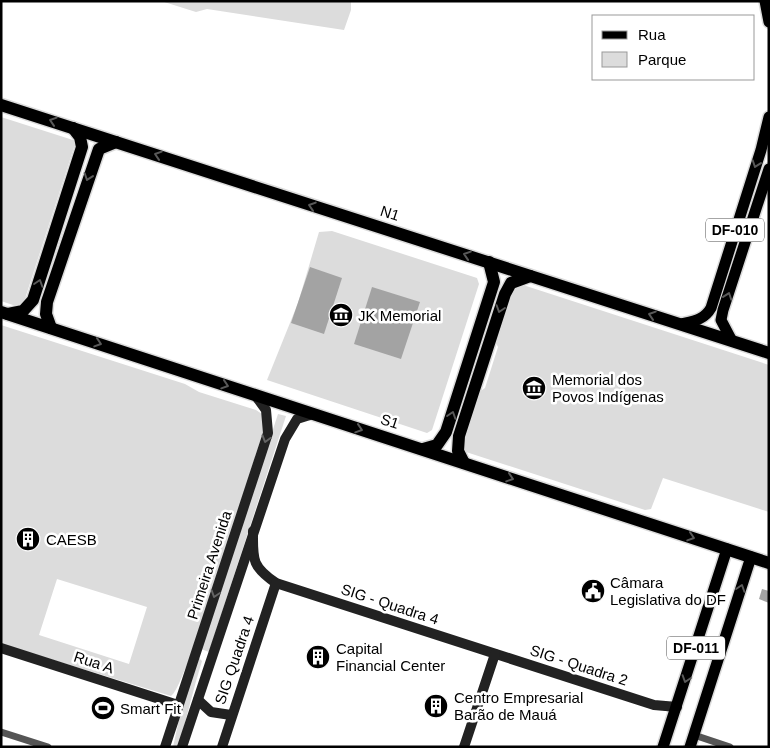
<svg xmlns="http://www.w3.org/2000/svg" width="770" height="748" font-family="Helvetica,sans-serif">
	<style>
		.green { fill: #dcdcdc; fill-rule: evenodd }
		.water { fill: #a3a3a3 }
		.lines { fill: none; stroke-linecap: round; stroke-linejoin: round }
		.primary-casing { stroke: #dbdbdb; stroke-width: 14 }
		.highway-casing { stroke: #dbdbdb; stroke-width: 15 }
		.street { stroke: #555; stroke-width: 7 }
		.secondary { stroke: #222; stroke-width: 10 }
		.primary { stroke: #000; stroke-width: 11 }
		.highway { stroke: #000; stroke-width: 12 }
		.oneway { stroke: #595959 }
		.oneway2 { stroke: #646464 }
		.labels { text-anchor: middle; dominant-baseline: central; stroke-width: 5; stroke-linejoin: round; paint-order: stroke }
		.shield { fill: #fff; stroke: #4c4c4c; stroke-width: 1 }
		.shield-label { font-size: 14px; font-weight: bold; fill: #000 }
		.street-label { font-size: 15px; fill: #000; stroke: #fff }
		.poi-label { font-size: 15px; fill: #000; stroke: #fff; text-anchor: start }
	</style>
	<rect width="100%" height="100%" fill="#fff"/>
	<!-- green -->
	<g class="green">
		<path d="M161,1H351V10L344,30L207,9L196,12Z"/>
		<path d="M1,117L76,141L22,308L1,301Z"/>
		<path d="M332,231L477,278L479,284L432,430L427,433L267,380L298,303L319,232Z"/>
		<path d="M520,284L769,365V512L663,478L651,509L645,510L466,452L463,449V443L479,392L485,388L498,347L495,341L513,288Z"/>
		<path d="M1,325L185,384L199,392L256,410L262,414L265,426L192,654C186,664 178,691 171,696L1,644ZM57,579L147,607L129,664L39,635Z"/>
		<path d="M278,414L286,416L209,652L201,649Z"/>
		<path d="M199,658L202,661C193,689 187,718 178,747H173L182,706Z"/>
	</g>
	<!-- water -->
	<g class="water">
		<path d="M310,267L342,278L324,334L291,323Z"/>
		<path d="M372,287L420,302L401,359L354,344Z"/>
		<path d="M762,589L769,591V603L759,599Z"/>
	</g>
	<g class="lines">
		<!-- primary casing -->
		<g class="primary-casing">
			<g id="primary">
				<path d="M765,1L769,22"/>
				<path d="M681,324C694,321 704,320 711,308L761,150L769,117"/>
				<path d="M732,341L721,320L723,310L769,169"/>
				<path d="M663,747L727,549"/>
				<path d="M690,747L751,557"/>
			</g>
		</g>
		<!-- highway casing -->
		<g class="highway-casing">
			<g id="highway">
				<path d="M1,105L769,353"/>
				<path d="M1,312L769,563"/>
				<path d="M8,314L23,311L33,300L82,147L80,137L73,128"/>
				<path d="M51,328L46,314L47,302L99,149L116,142"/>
				<path d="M423,449L437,445L446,432L494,282L489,262"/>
				<path d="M464,463L458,451L459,436L505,294L511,283L530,276"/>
			</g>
		</g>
		<!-- street -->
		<g class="street">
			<path d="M1,732L48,747"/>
			<path d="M694,735L730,747"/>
		</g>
		<!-- secondary -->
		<g class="secondary">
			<path d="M253,531C253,559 251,566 276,583L654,705L677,707"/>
			<path d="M1,648L178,705"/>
			<path d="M198,700L211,712L231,715"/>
			<path d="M165,747L268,433L266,410L255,395"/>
			<path d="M182,747L285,439L297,419L313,414"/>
			<path d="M222,747L276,583"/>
			<path d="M464,747L495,654"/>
		</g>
		<!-- primary -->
		<use href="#primary" class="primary"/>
		<!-- highway -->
		<use href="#highway" class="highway"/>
	</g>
	<!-- one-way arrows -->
	<defs><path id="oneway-chevron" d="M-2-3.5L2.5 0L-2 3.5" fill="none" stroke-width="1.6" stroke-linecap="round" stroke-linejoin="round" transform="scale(1.25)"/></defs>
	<g class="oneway">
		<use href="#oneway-chevron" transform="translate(53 121) rotate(-162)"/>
		<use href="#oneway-chevron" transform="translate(158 155) rotate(-162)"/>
		<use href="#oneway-chevron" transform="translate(756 164) rotate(109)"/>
		<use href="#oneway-chevron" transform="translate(88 177) rotate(109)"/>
		<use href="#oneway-chevron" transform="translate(312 206) rotate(-162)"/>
		<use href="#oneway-chevron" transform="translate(467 255) rotate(-162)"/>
		<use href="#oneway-chevron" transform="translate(39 283) rotate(-72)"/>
		<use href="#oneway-chevron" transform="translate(728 296) rotate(-71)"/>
		<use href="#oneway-chevron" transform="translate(500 309) rotate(108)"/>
		<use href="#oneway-chevron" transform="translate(652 315) rotate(-162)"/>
		<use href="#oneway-chevron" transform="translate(98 343) rotate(18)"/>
		<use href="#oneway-chevron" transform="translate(225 385) rotate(18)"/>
		<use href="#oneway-chevron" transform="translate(452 415) rotate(-72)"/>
		<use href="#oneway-chevron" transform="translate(359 429) rotate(18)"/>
		<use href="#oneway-chevron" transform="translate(510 478) rotate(18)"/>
		<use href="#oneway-chevron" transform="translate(691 537) rotate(18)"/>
		<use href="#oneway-chevron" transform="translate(741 588) rotate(-72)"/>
		<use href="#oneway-chevron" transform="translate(686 679) rotate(108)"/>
	</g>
	<g class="oneway2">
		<use href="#oneway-chevron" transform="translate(266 439) rotate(106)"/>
		<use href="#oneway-chevron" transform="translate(215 594) rotate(108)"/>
	</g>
	<!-- icons -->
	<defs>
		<g id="museum-disc" transform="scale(1.25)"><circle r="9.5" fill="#000" stroke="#fff"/><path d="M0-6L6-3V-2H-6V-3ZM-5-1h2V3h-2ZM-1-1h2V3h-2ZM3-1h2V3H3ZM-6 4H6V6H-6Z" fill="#fff"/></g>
		<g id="building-disc" transform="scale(1.25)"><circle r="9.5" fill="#000" stroke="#fff"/><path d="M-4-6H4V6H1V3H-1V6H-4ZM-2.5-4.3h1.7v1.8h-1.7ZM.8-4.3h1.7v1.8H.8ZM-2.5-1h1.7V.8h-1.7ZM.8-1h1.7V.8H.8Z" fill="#fff"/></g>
		<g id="civic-disc" transform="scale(1.25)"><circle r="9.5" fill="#000" stroke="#fff"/><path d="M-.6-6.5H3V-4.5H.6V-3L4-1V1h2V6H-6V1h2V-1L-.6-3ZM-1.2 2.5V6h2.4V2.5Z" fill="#fff"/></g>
		<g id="stadium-disc" transform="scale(1.25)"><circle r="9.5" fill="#000" stroke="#fff"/><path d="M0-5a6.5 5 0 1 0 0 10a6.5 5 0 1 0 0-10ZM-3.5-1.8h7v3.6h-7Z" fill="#fff"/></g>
	</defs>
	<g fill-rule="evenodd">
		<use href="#museum-disc" x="341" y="315"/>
		<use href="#museum-disc" x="534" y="388"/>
		<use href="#building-disc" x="28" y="539"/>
		<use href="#civic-disc" x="593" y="591"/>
		<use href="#building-disc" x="318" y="657"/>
		<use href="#building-disc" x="436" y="706"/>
		<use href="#stadium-disc" x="103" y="708"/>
	</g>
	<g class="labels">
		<!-- shield labels -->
		<g class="shield">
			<rect x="706" y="218.5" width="58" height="23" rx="4"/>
			<rect x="667" y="636.5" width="58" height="23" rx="4"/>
		</g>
		<g class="shield-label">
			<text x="735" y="230">DF-010</text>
			<text x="696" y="648">DF-011</text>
		</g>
		<!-- street labels -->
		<g class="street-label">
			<text transform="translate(390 213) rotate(18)">N1</text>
			<text transform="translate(390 421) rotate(18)">S1</text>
			<text transform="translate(209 565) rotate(-72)">Primeira Avenida</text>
			<text transform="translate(390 604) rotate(18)">SIG - Quadra 4</text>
			<text transform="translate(234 660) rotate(-71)">SIG Quadra 4</text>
			<text transform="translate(94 662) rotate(18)">Rua A</text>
			<text transform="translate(579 665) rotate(18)">SIG - Quadra 2</text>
		</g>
		<!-- poi labels -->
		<g class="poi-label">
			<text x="358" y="315">JK Memorial</text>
			<text x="552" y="379">Memorial dos<tspan x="552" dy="17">Povos Indígenas</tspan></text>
			<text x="46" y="539">CAESB</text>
			<text x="610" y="582">Câmara<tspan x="610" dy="17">Legislativa do DF</tspan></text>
			<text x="336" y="648">Capital<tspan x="336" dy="17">Financial Center</tspan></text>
			<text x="454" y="697">Centro Empresarial<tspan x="454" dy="17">Barão de Mauá</tspan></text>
			<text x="120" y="708">Smart Fit</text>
		</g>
	</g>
	<!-- border -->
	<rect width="770" height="748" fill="none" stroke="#000000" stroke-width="5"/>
	<!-- legend -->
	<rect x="592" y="15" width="162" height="65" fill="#ffffff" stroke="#999999"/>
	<rect x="602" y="31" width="25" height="8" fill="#000000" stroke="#999999"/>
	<text x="638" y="40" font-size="15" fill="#000000">Rua</text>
	<rect x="602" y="52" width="25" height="15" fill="#dcdcdc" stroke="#999999"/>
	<text x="638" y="65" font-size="15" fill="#000000">Parque</text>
</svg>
